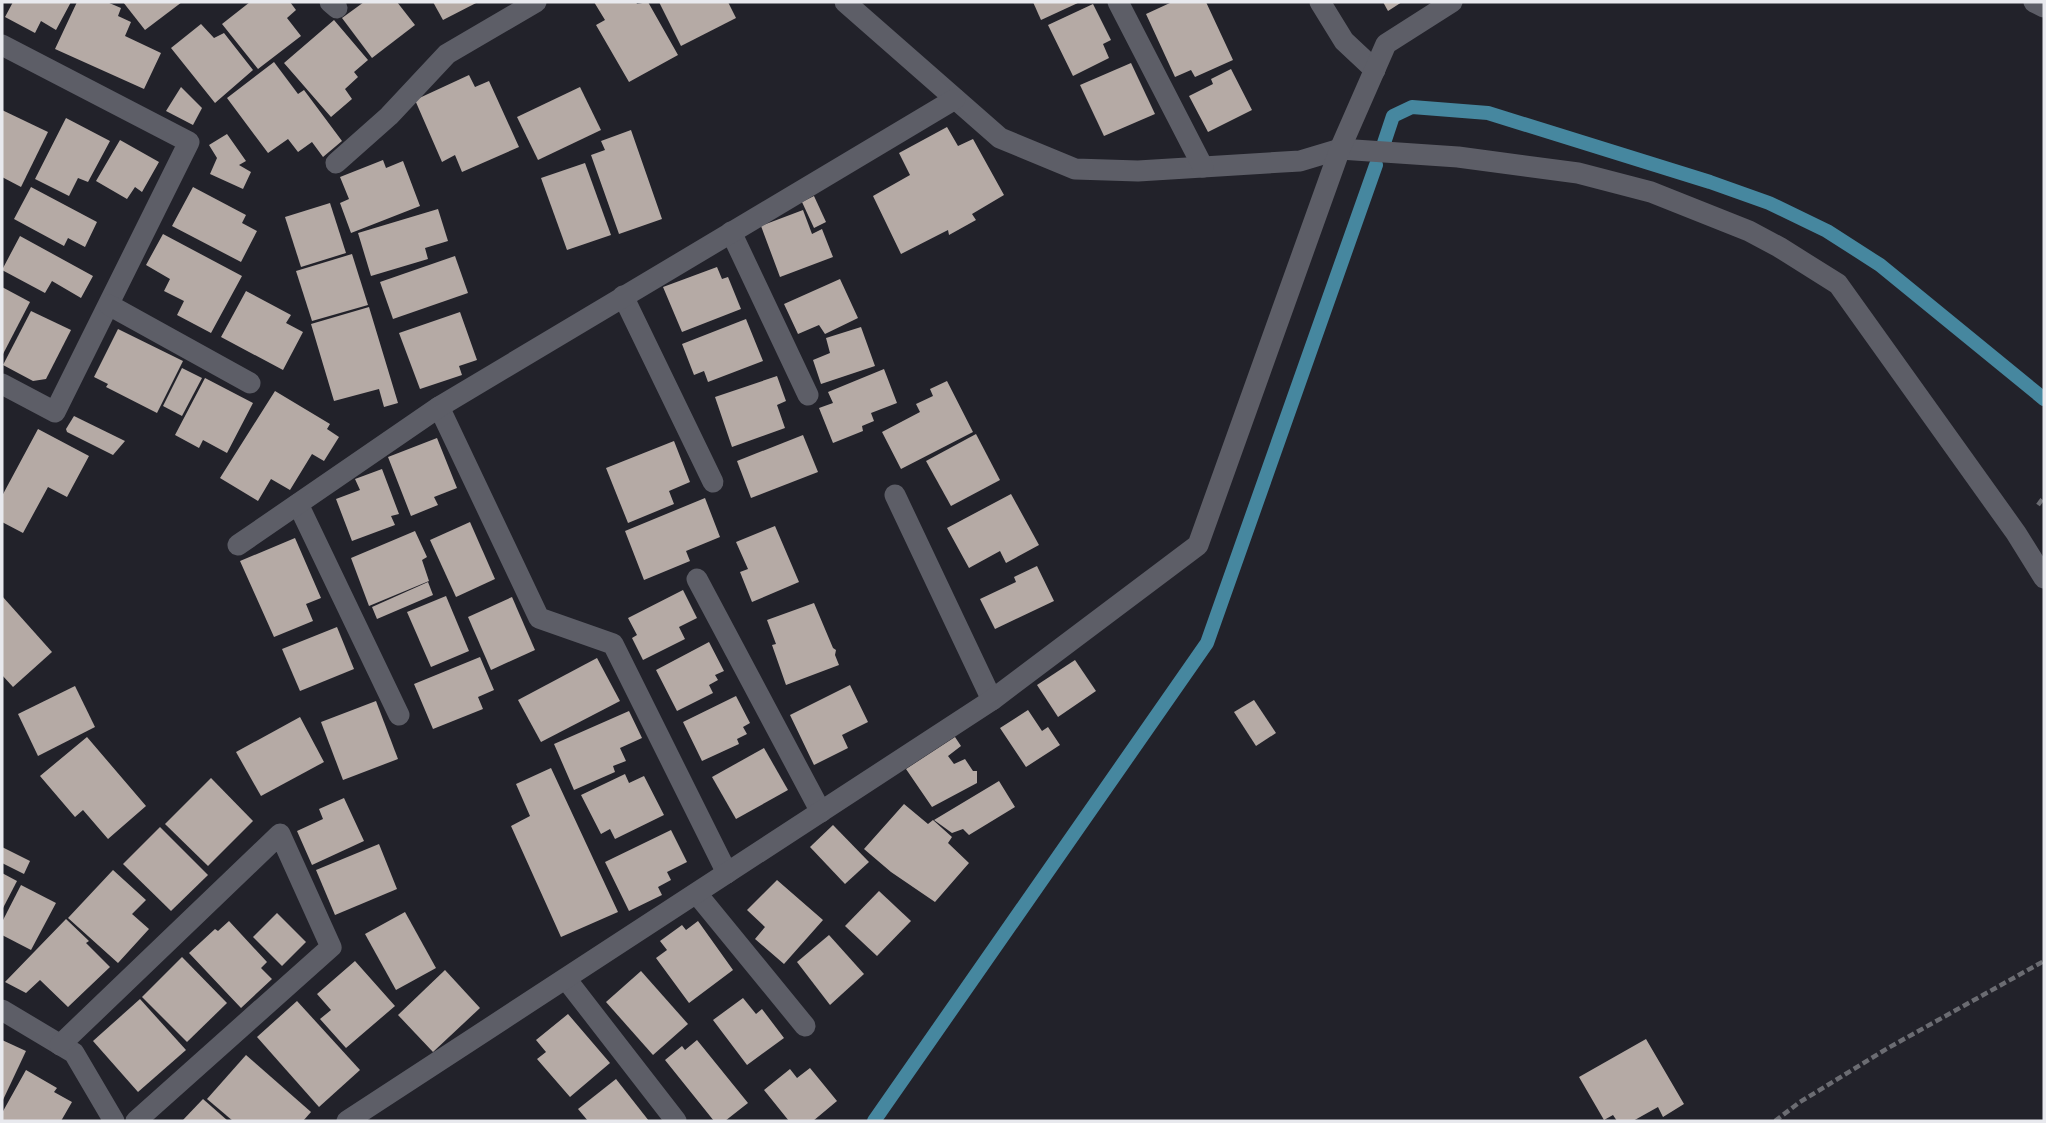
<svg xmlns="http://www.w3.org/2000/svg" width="2046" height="1123" font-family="'PT Sans',sans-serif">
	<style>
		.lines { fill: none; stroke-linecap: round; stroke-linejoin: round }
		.stream { stroke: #46879f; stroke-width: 14 }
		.building { fill: #b5aaa5 }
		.path { stroke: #6b6c72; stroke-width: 4.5; stroke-dasharray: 7 3.5; stroke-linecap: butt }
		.street { stroke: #5d5e67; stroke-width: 21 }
	</style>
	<rect width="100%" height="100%" fill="#22222a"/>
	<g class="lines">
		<!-- stream -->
		<g class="stream">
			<path d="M1384,143L1393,116L1412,107L1488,113L1710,182L1769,203L1827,231L1880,265L2044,399"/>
			<path d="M874,1121L1207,643L1376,165"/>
		</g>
	</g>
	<!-- building -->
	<g class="building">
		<path d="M13,2H71L56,30L41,21L35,33L5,17Z"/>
		<path d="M77,2H107L121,8L118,16L131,22L125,36L161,53L144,89L55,49Z"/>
		<path d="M123,2H182L145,30Z"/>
		<path d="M250,2H290L296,10L287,18L301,36L258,69L222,24Z"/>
		<path d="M364,2H397L415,25L372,58L342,18Z"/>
		<path d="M433,2H478L443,20Z"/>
		<path d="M594,2H636L637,4L648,2L678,55L629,82L596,25L605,20Z"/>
		<path d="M659,2H728L736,18L681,46Z"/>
		<path d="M1033,2H1080L1041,20Z"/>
		<path d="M1172,2H1206L1233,60L1195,77L1191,70L1175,77L1146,14Z"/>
		<path d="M1383,2H1402L1388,11Z"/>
		<path d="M1093,4L1111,40L1103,44L1109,58L1073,76L1048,25Z"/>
		<path d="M334,20L368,60L354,72L358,77L345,89L352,99L331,117L284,63Z"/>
		<path d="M201,24L214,38L224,33L253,70L215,103L171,48Z"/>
		<path d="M274,62L298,94L304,90L342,141L323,157L312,142L298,152L288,139L268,153L227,98Z"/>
		<path d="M1131,63L1155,114L1104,136L1080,85Z"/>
		<path d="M1231,69L1252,110L1208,132L1189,96L1213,84L1211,79Z"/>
		<path d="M469,75L475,87L489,81L519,147L462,172L455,155L442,162L415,100Z"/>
		<path d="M181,87L202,108L193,125L166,111Z"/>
		<path d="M580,87L601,130L538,160L517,117Z"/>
		<path d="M2,110L48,132L21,187L2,177Z"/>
		<path d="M66,118L110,141L88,182L78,178L69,196L35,179Z"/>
		<path d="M947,127L958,146L973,139L1004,195L972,214L976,220L949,235L948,230L901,254L873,196L910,175L899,153Z"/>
		<path d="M631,130L662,219L619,234L591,155L605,150L601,141Z"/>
		<path d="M227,134L246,161L239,165L251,172L243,189L210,174L217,158L209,145Z"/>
		<path d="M120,140L159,162L142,192L135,187L127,199L96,181Z"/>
		<path d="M383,160L386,168L403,161L420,206L351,233L340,203L349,199L340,177Z"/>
		<path d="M585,163L611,235L567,250L541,178Z"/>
		<path d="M31,187L97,222L85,247L68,238L64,246L14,219Z"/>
		<path d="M193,187L246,215L242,223L257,231L241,262L172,226Z"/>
		<path d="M814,196L826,222L814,228L802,202Z"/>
		<path d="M330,203L346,253L301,267L285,217Z"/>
		<path d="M438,209L448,241L425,248L428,259L371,276L358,233Z"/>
		<path d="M803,210L812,234L822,229L833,257L780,277L761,226Z"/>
		<path d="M163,234L242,276L211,333L177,315L184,301L164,291L170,279L146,265Z"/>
		<path d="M20,236L93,276L81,298L52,281L45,293L2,270Z"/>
		<path d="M352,254L368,305L312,321L296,271Z"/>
		<path d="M455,256L468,293L393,319L380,282Z"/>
		<path d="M717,267L722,279L728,277L741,309L682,332L663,287Z"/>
		<path d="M840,279L858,318L825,334L819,325L798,334L784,304Z"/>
		<path d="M2,287L30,302L2,356Z"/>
		<path d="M246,291L291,315L286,323L303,332L283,370L221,337Z"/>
		<path d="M369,307L398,403L384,407L379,389L334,401L311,324Z"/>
		<path d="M31,311L71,330L46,379L33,381L3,365Z"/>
		<path d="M460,312L477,360L459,366L462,375L420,389L399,333Z"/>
		<path d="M746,319L763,361L708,382L704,371L694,375L682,344Z"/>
		<path d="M861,327L875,366L821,384L813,360L830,353L826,338Z"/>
		<path d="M118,329L183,361L157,413L106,387L108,384L94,377Z"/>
		<path d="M182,368L202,378L182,416L163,406Z"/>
		<path d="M884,369L897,403L871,413L874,421L862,426L863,431L833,443L819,408L833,403L828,392Z"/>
		<path d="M777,376L786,401L777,405L785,428L732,447L715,397Z"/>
		<path d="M205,378L253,403L227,453L203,440L199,448L175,435Z"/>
		<path d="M947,381L973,432L901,469L882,432L920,412L916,404L933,396L930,389Z"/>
		<path d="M275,391L330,424L327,429L339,437L324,461L312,454L290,490L271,479L258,501L220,478Z"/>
		<path d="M74,416L125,441L113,455L67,432L66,429Z"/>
		<path d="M38,429L89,456L67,497L48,487L23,533L2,522V496Z"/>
		<path d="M976,434L1000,480L951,506L926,461Z"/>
		<path d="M803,435L818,472L751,498L737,461Z"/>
		<path d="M437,438L457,488L434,497L438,505L411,516L388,457Z"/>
		<path d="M674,441L690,482L669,491L674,504L628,523L606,468Z"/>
		<path d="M382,469L399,514L391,516L395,525L352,541L336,499L360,490L355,479Z"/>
		<path d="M1011,494L1039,545L1006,563L1000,551L969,568L947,528Z"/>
		<path d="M705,498L720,537L686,551L690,561L644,580L625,531Z"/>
		<path d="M470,522L495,579L456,597L430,540Z"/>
		<path d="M775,526L799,582L752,602L740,572L748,569L736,542Z"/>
		<path d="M415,531L427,557L422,560L429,581L369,606L351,558Z"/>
		<path d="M295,538L321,598L306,604L313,621L274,637L240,561Z"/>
		<path d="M1037,566L1054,601L995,629L980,599L1016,582L1014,577Z"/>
		<path d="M428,582L433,595L377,619L372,607Z"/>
		<path d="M683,590L697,618L679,627L685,639L643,660L632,638L637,635L628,618Z"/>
		<path d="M2,596L52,652L13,687L2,675Z"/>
		<path d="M446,596L469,651L431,667L407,612Z"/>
		<path d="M512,597L535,650L491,670L468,617Z"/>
		<path d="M814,603L833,648L836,650L835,655L839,665L786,685L772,645L776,644L767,620Z"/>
		<path d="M337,627L354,669L300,691L282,649Z"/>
		<path d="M709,642L724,671L715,675L718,680L709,685L713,693L677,711L656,670Z"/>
		<path d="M480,657L494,690L478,697L483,709L433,729L414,684Z"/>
		<path d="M597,658L620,701L541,742L518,700Z"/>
		<path d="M1075,660L1096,691L1058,717L1037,685Z"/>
		<path d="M850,685L868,722L842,735L848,748L814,765L790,715Z"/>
		<path d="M75,686L95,727L38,756L18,714Z"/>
		<path d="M736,696L750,723L743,727L747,734L737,739L739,744L702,761L683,722Z"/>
		<path d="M1254,700L1276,733L1256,746L1234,712Z"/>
		<path d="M376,701L398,759L343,780L321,722Z"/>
		<path d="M1028,710L1042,731L1048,727L1060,745L1026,767L1000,728Z"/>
		<path d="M629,711L642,738L620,748L626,761L613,766L615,772L574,790L554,744Z"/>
		<path d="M300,717L324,762L261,796L236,752Z"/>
		<path d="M87,737L146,806L108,839L83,810L75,817L40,776Z"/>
		<path d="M955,737L961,746L948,756L954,764L965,759L973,771H977V783L932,807L906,769Z"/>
		<path d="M764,748L788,790L736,819L712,777Z"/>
		<path d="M551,768L618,912L561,937L511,826L530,816L516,784Z"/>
		<path d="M625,774L629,783L644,776L664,815L615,839L610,829L601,834L581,795Z"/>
		<path d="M211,778L253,821L208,866L165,824Z"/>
		<path d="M999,781L1015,807L969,835L963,829L952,833L934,820Z"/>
		<path d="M344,798L364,841L312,865L297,831L323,819L319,809Z"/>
		<path d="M904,804L928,824L933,820L952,837L948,843L969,863L935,902L891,872L864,849Z"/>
		<path d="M833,825L869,862L845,884L810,847Z"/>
		<path d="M160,827L208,875L171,911L123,864Z"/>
		<path d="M671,830L687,862L667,872L671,880L658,887L662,895L629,911L605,862Z"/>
		<path d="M379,844L397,889L335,915L316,870Z"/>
		<path d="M2,847L30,861L24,874L2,863Z"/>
		<path d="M113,870L146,900L132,914L149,929L118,963L68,918Z"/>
		<path d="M2,873L17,881L2,910Z"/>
		<path d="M777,880L823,920L784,964L755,939L765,927L747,910Z"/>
		<path d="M21,885L56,903L31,950L2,935V922Z"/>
		<path d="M879,891L911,921L877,956L845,926Z"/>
		<path d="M405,912L436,968L396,990L365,934Z"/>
		<path d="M277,913L306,942L282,966L253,937Z"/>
		<path d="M66,919L89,941L86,943L110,967L68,1007L40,980L26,993L5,982Z"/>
		<path d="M229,921L267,962L261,968L272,979L241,1008L189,953L215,929L218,931Z"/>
		<path d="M698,921L733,970L689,1003L656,958L667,950L660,941L682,925L686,930Z"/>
		<path d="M829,935L864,974L830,1005L797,962Z"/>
		<path d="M182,957L227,1003L187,1042L142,997Z"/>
		<path d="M355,961L395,1006L346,1048L320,1019L331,1010L317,994Z"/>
		<path d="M445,970L480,1008L433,1052L398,1015Z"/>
		<path d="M641,971L688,1024L653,1055L606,1002Z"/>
		<path d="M743,998L756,1014L762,1009L784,1038L747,1065L713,1020Z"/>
		<path d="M140,999L186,1050L138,1092L93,1041Z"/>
		<path d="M297,1001L360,1070L319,1107L257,1037Z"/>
		<path d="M568,1014L610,1063L570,1097L537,1059L546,1052L536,1040Z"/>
		<path d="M1646,1039L1684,1104L1663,1117L1658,1107L1633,1121H1617L1613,1115L1604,1120L1579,1077Z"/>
		<path d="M2,1040L26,1051L2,1102Z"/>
		<path d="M697,1040L748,1103L725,1121H714L665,1060L682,1046L685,1050Z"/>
		<path d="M246,1055L311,1112L303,1121H233L207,1099Z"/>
		<path d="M810,1068L837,1101L813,1121H789L764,1090L790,1069L797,1078Z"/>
		<path d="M26,1070L57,1088L54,1092L72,1102L61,1121H2V1113Z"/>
		<path d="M616,1079L649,1121H588L578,1109Z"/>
		<path d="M203,1099L228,1121H182Z"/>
	</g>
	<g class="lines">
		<!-- path -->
		<g class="path">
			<path d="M2038,505L2044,497"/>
			<path d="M1775,1121L1800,1102L1888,1048L2044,961"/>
		</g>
		<!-- street -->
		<g class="street">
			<path d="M330,2L337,8"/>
			<path d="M845,2L1000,138L1075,169L1138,171L1300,161L1340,149L1458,157L1578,173L1651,192L1749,231L1779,247L1838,284L2016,533L2044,578"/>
			<path d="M1118,2L1203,167"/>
			<path d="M1320,2L1344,41L1375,70"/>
			<path d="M2034,2L2044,7"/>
			<path d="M2,45L189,142L55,412L2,384"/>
			<path d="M336,163L389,116L447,54L536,2"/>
			<path d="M731,232L808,395"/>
			<path d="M623,296L713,482"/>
			<path d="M109,305L250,383"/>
			<path d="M439,407L539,618L613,644L727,873"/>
			<path d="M895,495L992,700"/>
			<path d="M298,504L399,715"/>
			<path d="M238,545L439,407L955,99"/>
			<path d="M697,579L821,812"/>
			<path d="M697,894L805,1026"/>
			<path d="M566,979L676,1121"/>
			<path d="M2,1010L74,1053L114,1121"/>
			<path d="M60,1045L280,834L331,947L136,1121"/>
			<path d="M347,1121L992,700L1198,545L1340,149L1386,44L1452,2"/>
		</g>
	</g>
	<!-- border -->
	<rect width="2046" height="1123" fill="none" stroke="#e8e9ee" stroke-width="7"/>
</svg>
